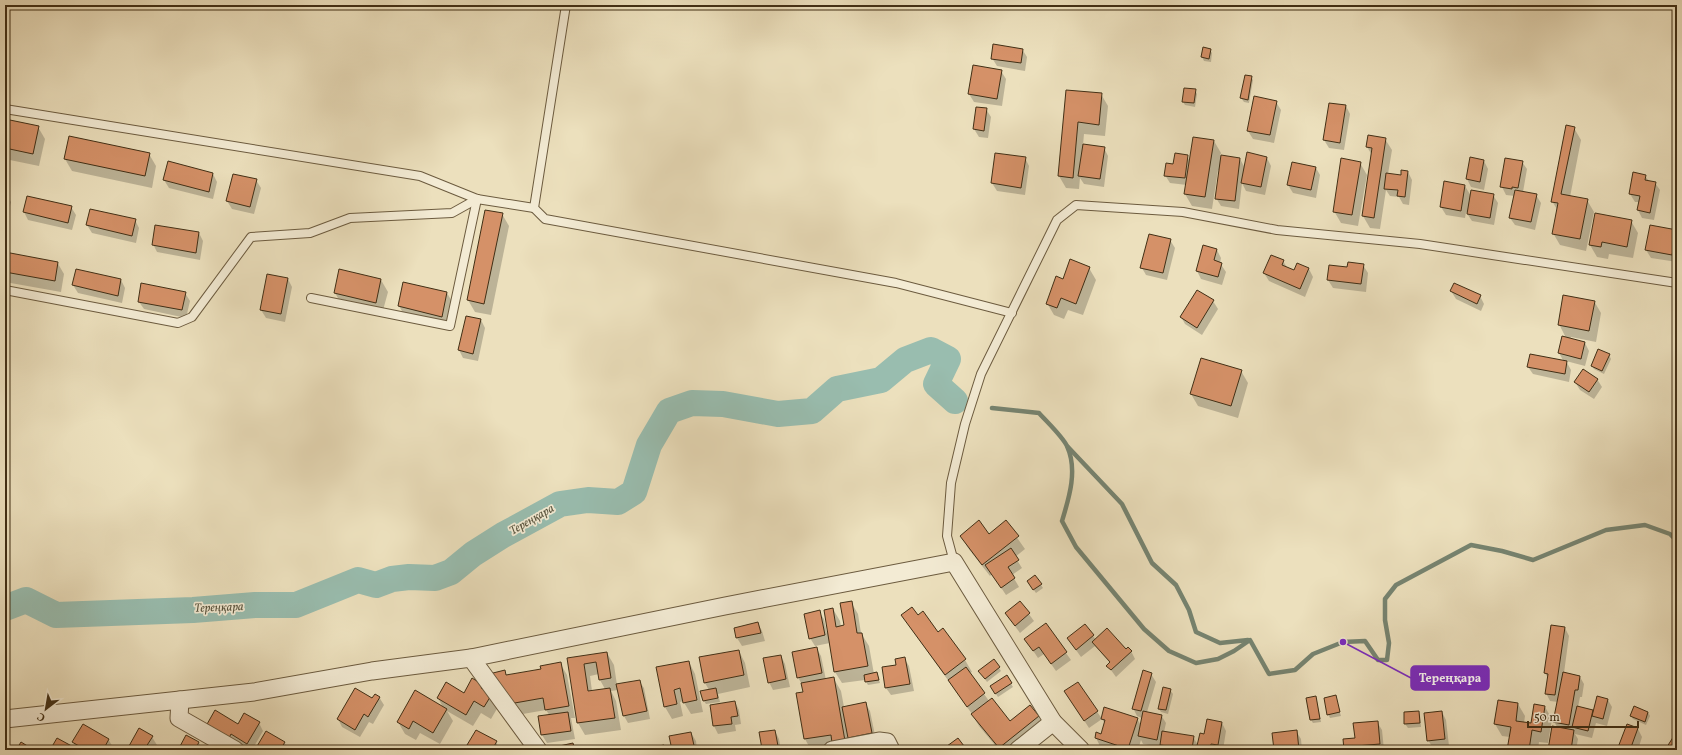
<svg xmlns="http://www.w3.org/2000/svg" width="1682" height="755" font-family="Vollkorn,serif">
	<style>
		.shadow { fill: #0003; fill-rule: evenodd }
		.lines { fill: none; stroke-linecap: round; stroke-linejoin: round }
		.stream { stroke: #768471; stroke-width: 4.5 }
		.river { stroke: #99bdaf; stroke-width: 26 }
		.building { fill: #d59168; stroke: #412f15 }
		.service-casing { stroke: #6c5b3f; stroke-width: 10 }
		.minor-casing { stroke: #6c5b3f; stroke-width: 19 }
		.service { stroke: #f3ebd4; stroke-width: 8 }
		.minor { stroke: #f3ebd4; stroke-width: 17 }
		.labels { text-anchor: middle; dominant-baseline: central; stroke-width: 3.5; stroke-linejoin: round; paint-order: stroke }
		.water-label { font-size: 12px; font-style: italic; fill: #57523c; stroke: #f3ebd4 }
		.leader { fill: none; stroke: #7b2cbf; stroke-width: 1.5 }
		.callout-dot { fill: #7b2cbf; stroke: #f3ebd4; stroke-width: 1.5 }
		.callout { fill: #7b2cbf; stroke: #7b2cbf; stroke-width: 1.5 }
		.callout-label { font-size: 12px; text-anchor: middle; font-weight: bold; fill: #fff }
	</style>
	<rect width="100%" height="100%" fill="#ece0bd"/>
	<filter id="stains"><feTurbulence type="fractalNoise" baseFrequency=".005" numOctaves="4"/><feColorMatrix values="0 0 0 0 .2 0 0 0 0 .09 0 0 0 0 .02 0 0 0 .5 -.17"/></filter>
	<radialGradient id="worn" r=".72"><stop offset=".6" stop-color="#630" stop-opacity="0"/><stop offset="1" stop-color="#630" stop-opacity=".3"/></radialGradient>
	<!-- shadow -->
	<g class="shadow">
		<path d="M1022,49L1027,57L1025,71L997,66L992,58Z"/>
		<path d="M1210,50L1212,53L1211,62L1204,61L1202,57Z"/>
		<path d="M1001,71L1006,79L1002,106L974,102L969,94Z"/>
		<path d="M1251,77L1253,80L1249,103L1244,102L1241,98Z"/>
		<path d="M1195,90L1197,94L1195,107L1185,105L1183,102Z"/>
		<path d="M1067,91L1101,94L1108,106L1105,136L1084,134L1083,145L1104,148L1108,156L1104,187L1084,184L1080,178L1079,189L1066,188L1059,176Z"/>
		<path d="M1276,102L1281,110L1274,143L1253,139L1248,131Z"/>
		<path d="M1346,106L1350,114L1344,150L1329,148L1324,140Z"/>
		<path d="M986,109L991,117L988,138L979,137L974,129Z"/>
		<path d="M5,120L38,127L45,139L39,166L5,159Z"/>
		<path d="M1574,128L1581,140L1570,197L1587,200L1594,212L1586,251L1560,245L1553,233L1558,211L1552,201Z"/>
		<path d="M1385,139L1392,150L1388,174L1402,176L1408,172L1412,180L1409,205L1403,204L1399,197L1390,196L1386,190L1380,229L1370,228L1363,216L1372,155L1367,147Z"/>
		<path d="M1214,141L1221,153L1220,156L1240,159L1245,168L1267,158L1271,166L1265,195L1246,191L1242,183L1239,209L1221,206L1216,198L1220,170H1218L1212,209L1192,206L1185,194L1187,185L1170,183L1165,175L1174,165L1187,156L1190,162Z"/>
		<path d="M149,154L156,166L152,188L72,171L65,159Z"/>
		<path d="M1025,158L1029,166L1025,195L997,191L992,183Z"/>
		<path d="M1471,159L1484,161L1488,169L1484,190L1471,187L1467,179Z"/>
		<path d="M1506,159L1522,162L1527,169L1523,192L1536,195L1541,203L1535,230L1515,225L1510,218L1515,196L1506,195L1502,187Z"/>
		<path d="M1360,163L1367,175L1358,226L1341,223L1334,211Z"/>
		<path d="M1316,168L1320,175L1316,198L1293,193L1288,185Z"/>
		<path d="M213,174L217,182L213,199L169,188L164,180Z"/>
		<path d="M1645,176L1649,181L1655,183L1660,190L1654,220L1642,218L1638,210L1639,202H1635L1630,194Z"/>
		<path d="M256,180L261,188L254,214L232,209L227,201Z"/>
		<path d="M1465,186L1471,196L1493,195L1498,203L1494,225L1472,221L1466,212L1465,218L1446,215L1441,207Z"/>
		<path d="M5,193L11,202L7,217L5,216Z"/>
		<path d="M71,207L76,215L72,230L28,220L24,212Z"/>
		<path d="M502,214L509,226L491,315L475,312L468,300Z"/>
		<path d="M135,220L139,228L136,243L92,233L87,225Z"/>
		<path d="M1631,221L1638,233L1633,258L1609,254L1608,259L1597,257L1590,245Z"/>
		<path d="M1676,231L1677,262L1651,258L1646,250Z"/>
		<path d="M199,233L203,241L200,260L157,252L153,244Z"/>
		<path d="M1170,240L1175,248L1167,280L1146,275L1142,268Z"/>
		<path d="M1217,250L1221,258L1220,263L1226,272L1222,285L1201,279L1197,271Z"/>
		<path d="M5,253L57,262L64,274L61,292L5,282Z"/>
		<path d="M1283,261L1288,269L1294,272L1298,264L1309,269L1313,277L1305,297L1269,281L1264,273Z"/>
		<path d="M1363,265L1368,273L1366,292L1333,288L1328,280L1348,268Z"/>
		<path d="M1089,268L1096,280L1083,315L1068,310L1064,319L1054,315L1047,303L1063,280Z"/>
		<path d="M340,271L381,280L388,292L382,314L342,305L335,293Z"/>
		<path d="M288,279L292,287L285,322L266,318L261,310Z"/>
		<path d="M121,280L125,288L122,303L78,293L73,285Z"/>
		<path d="M404,283L447,293L454,305L448,328L406,318L399,306Z"/>
		<path d="M1451,291L1480,296L1484,304L1481,311L1456,299Z"/>
		<path d="M185,293L190,301L186,318L144,309L139,302Z"/>
		<path d="M1213,301L1218,309L1202,335L1185,324L1181,317Z"/>
		<path d="M1594,301L1601,313L1596,342L1571,337L1570,339L1585,343L1589,351L1585,366L1566,361L1571,370L1569,382L1533,374L1528,367L1564,362L1559,353L1566,338L1559,324Z"/>
		<path d="M481,320L485,328L478,361L463,358L459,350Z"/>
		<path d="M1609,355L1611,359L1604,374L1594,369L1592,366Z"/>
		<path d="M1241,371L1248,383L1238,418L1198,406L1191,394Z"/>
		<path d="M1597,379L1602,387L1594,399L1580,390L1575,382Z"/>
		<path d="M1006,522L1025,549L1015,557L1022,568L1012,575L1019,587L1006,595L992,574L990,576L968,548L961,536L989,535Z"/>
		<path d="M1035,576L1043,588L1036,593L1030,585Z"/>
		<path d="M851,602L858,614L861,633L869,646L874,674L877,673L880,683L868,685L865,680L842,683L835,672L830,643L815,646L810,638L819,612L824,619L827,633H829L833,609L840,621L841,627L845,626Z"/>
		<path d="M1020,602L1034,621L1020,633L1006,614Z"/>
		<path d="M903,615L918,616L938,633L965,660L972,672L969,673L989,701L1010,722L1038,716L1045,728L1018,750H999L979,726L972,714L910,627Z"/>
		<path d="M758,623L762,631L765,641L742,646L737,638L735,629Z"/>
		<path d="M1046,625L1071,660L1056,671L1044,654L1038,658L1026,640Z"/>
		<path d="M1085,625L1096,640L1131,651L1135,659L1116,677L1108,666L1110,663L1095,646L1081,657L1068,639Z"/>
		<path d="M1552,626L1565,628L1569,636L1564,673L1580,677L1584,684L1582,697H1580L1578,707L1594,711L1608,700L1612,707L1607,726L1596,723L1592,738L1575,734L1578,739L1576,750H1549L1558,728L1554,722L1558,702L1550,701L1546,693L1548,678L1545,673Z"/>
		<path d="M817,649L821,656L826,680L834,679L841,691L844,707L865,703L870,711L876,740L854,745L849,737L851,750L835,747L811,750L805,739L797,694L804,692L802,685L798,677Z"/>
		<path d="M739,651L745,663L750,687L718,694L720,702L706,704L704,701L709,690L705,683Z"/>
		<path d="M607,653L614,665L617,685L639,681L644,688L650,719L628,723L624,716L618,690L611,691L616,701L621,730L585,735L578,723L568,659ZM599,674L600,680L605,689L592,691L590,676Z"/>
		<path d="M781,656L785,664L790,687L773,690L769,682Z"/>
		<path d="M904,658L909,666L914,691L891,695L886,688L897,665Z"/>
		<path d="M994,660L1001,671L987,682L982,675Z"/>
		<path d="M689,662L695,674L703,712L691,714L683,701L680,702L683,716L672,719L665,707L657,668Z"/>
		<path d="M560,663L567,675L575,718H571L575,739L547,743L542,735L540,717L550,716L546,710L517,715L504,671L507,676L542,670Z"/>
		<path d="M1151,674L1156,682L1147,712L1161,715L1166,723L1164,732L1193,737L1198,745L1205,735L1222,723L1226,731L1223,750H1165L1162,745L1161,747L1143,744L1141,740L1138,750H1102L1096,738L1102,735L1105,724L1102,719L1089,728L1070,699L1078,683L1102,719H1137L1141,725L1142,718L1137,716L1133,708Z"/>
		<path d="M1007,677L1013,687L998,697L991,687Z"/>
		<path d="M482,685L498,707L491,719L481,713L473,726L447,711L453,721L440,744L420,733L416,740L405,734L398,722L444,709L438,698L464,694Z"/>
		<path d="M1170,690L1173,694L1168,714L1161,712L1159,709Z"/>
		<path d="M1335,696L1341,716L1330,718L1328,714Z"/>
		<path d="M379,697L384,705L373,724L369,722L360,737L342,727L338,719L373,699Z"/>
		<path d="M1315,698L1317,701L1321,722L1313,723L1311,720Z"/>
		<path d="M1499,701L1518,704L1525,716L1524,723L1532,724L1545,707L1552,719L1548,743L1539,742L1538,750H1508L1510,737L1502,736L1495,724Z"/>
		<path d="M735,702L739,710L741,724L735,725L736,731L718,734L714,726L711,706Z"/>
		<path d="M1418,712L1420,715L1421,727L1408,728L1405,724V713Z"/>
		<path d="M1442,712L1446,720L1449,746L1433,748L1428,740Z"/>
		<path d="M1648,712L1650,716L1646,725L1633,719L1631,716Z"/>
		<path d="M1377,722L1382,730L1384,750H1345L1356,738Z"/>
		<path d="M259,723L263,731L252,750L236,742L211,734L238,725Z"/>
		<path d="M1627,725L1638,729L1642,737L1638,750H1618Z"/>
		<path d="M775,731L779,739L781,750H764L760,733Z"/>
		<path d="M1296,731L1301,739L1302,750H1275Z"/>
		<path d="M691,733L696,741L697,750H673Z"/>
		<path d="M187,736L199,743L203,750H179Z"/>
		<path d="M152,737L157,745L153,750H132L130,746Z"/>
		<path d="M108,739L113,747L111,750H78L73,742Z"/>
		<path d="M284,742L289,750H259L257,748Z"/>
		<path d="M496,742L500,750H465Z"/>
		<path d="M213,746L220,750H211Z"/>
	</g>
	<g class="lines">
		<!-- stream -->
		<g class="stream">
			<path d="M992,408L1039,413C1047,422 1062,436 1067,446C1078,470 1069,498 1062,521L1076,547L1144,629L1169,651L1196,663L1218,659L1234,651L1250,640L1269,674L1295,670L1313,654L1343,642L1365,641L1378,660H1387L1389,643L1385,620V599L1396,585L1471,545L1502,551L1533,560L1606,530L1645,525L1670,534L1677,541"/>
			<path d="M1068,447L1122,504L1152,563L1176,585L1189,610L1196,632L1220,643L1248,640"/>
		</g>
		<!-- river -->
		<path class="river" d="M5,608L26,600L56,615L193,610L255,605H296L358,580L376,585L392,579L409,577L435,578L451,572L473,554L503,535L560,504L588,500L618,502L634,492L649,445L669,411L692,403L723,404L778,414L812,411L837,389L881,380L905,360L931,350L948,359L936,384L955,401"/>
	</g>
	<!-- building -->
	<g class="building">
		<path d="M993,44L1023,49L1021,63L991,59Z"/>
		<path d="M1203,47L1211,49L1209,59L1201,57Z"/>
		<path d="M973,65L1002,70L997,99L968,94Z"/>
		<path d="M1245,75L1252,76L1248,100L1240,98Z"/>
		<path d="M1184,88L1196,89L1194,103L1182,102Z"/>
		<path d="M1066,90L1102,93L1099,125L1078,122L1073,178L1058,176Z"/>
		<path d="M1254,96L1277,101L1270,135L1247,131Z"/>
		<path d="M1329,103L1346,105L1340,143L1323,140Z"/>
		<path d="M976,107L987,108L984,131L973,129Z"/>
		<path d="M5,119L39,126L33,154L5,148Z"/>
		<path d="M1566,125L1575,127L1561,194L1588,199L1580,239L1552,234L1558,203L1551,202Z"/>
		<path d="M1368,135L1386,138L1374,218L1362,216L1372,148L1366,147Z"/>
		<path d="M69,136L150,153L145,176L64,159Z"/>
		<path d="M1193,137L1214,140L1205,197L1184,194Z"/>
		<path d="M1083,144L1105,147L1100,179L1078,176Z"/>
		<path d="M1247,152L1267,157L1261,187L1241,183Z"/>
		<path d="M995,153L1026,157L1021,188L991,183Z"/>
		<path d="M1175,153L1188,155L1185,178L1164,176L1166,163L1173,164Z"/>
		<path d="M1221,155L1240,158L1235,201L1215,199Z"/>
		<path d="M1470,157L1484,160L1480,182L1466,179Z"/>
		<path d="M1341,158L1361,162L1352,215L1333,212Z"/>
		<path d="M1505,158L1523,161L1518,188L1512,187V189L1500,187Z"/>
		<path d="M168,161L213,173L209,192L163,180Z"/>
		<path d="M1292,162L1316,167L1311,190L1287,185Z"/>
		<path d="M1401,170L1408,171L1405,197L1397,196L1398,190L1384,189L1386,173L1401,175Z"/>
		<path d="M1633,172L1646,175L1645,180L1656,182L1650,213L1637,210L1640,196L1629,194Z"/>
		<path d="M233,174L257,179L250,207L226,201Z"/>
		<path d="M1444,181L1465,185L1461,211L1440,207Z"/>
		<path d="M1471,190L1494,194L1490,218L1467,214Z"/>
		<path d="M1515,190L1537,194L1531,222L1509,218Z"/>
		<path d="M27,196L72,206L68,223L23,212Z"/>
		<path d="M90,209L136,219L132,236L86,225Z"/>
		<path d="M485,210L503,213L484,304L467,300Z"/>
		<path d="M1595,213L1632,220L1627,247L1602,242L1601,247L1589,245Z"/>
		<path d="M155,225L199,232L196,253L152,245Z"/>
		<path d="M1650,225L1677,230L1672,255L1645,250Z"/>
		<path d="M1149,234L1171,239L1163,273L1140,268Z"/>
		<path d="M1203,245L1217,249L1214,260L1222,263L1218,277L1196,271Z"/>
		<path d="M5,252L58,262L55,281L5,272Z"/>
		<path d="M1271,255L1284,260L1282,265L1294,270L1297,263L1309,268L1300,289L1263,273Z"/>
		<path d="M1070,259L1090,267L1076,304L1061,298L1057,308L1046,304L1056,276L1063,279Z"/>
		<path d="M1348,262L1364,264L1361,284L1327,280L1329,265L1347,267Z"/>
		<path d="M76,269L121,279L118,296L72,285Z"/>
		<path d="M339,269L381,279L376,303L334,293Z"/>
		<path d="M267,274L288,278L281,314L260,310Z"/>
		<path d="M403,282L447,292L442,317L398,306Z"/>
		<path d="M141,283L186,292L182,310L138,302Z"/>
		<path d="M1454,283L1481,295L1477,304L1450,291Z"/>
		<path d="M1197,290L1214,300L1197,328L1180,317Z"/>
		<path d="M1563,295L1595,301L1589,331L1558,325Z"/>
		<path d="M466,316L481,319L473,354L458,350Z"/>
		<path d="M1562,336L1585,342L1581,359L1558,353Z"/>
		<path d="M1598,349L1610,354L1602,371L1591,366Z"/>
		<path d="M1530,354L1567,361L1565,374L1527,367Z"/>
		<path d="M1201,358L1242,370L1231,406L1190,394Z"/>
		<path d="M1583,369L1598,379L1589,392L1574,382Z"/>
		<path d="M979,520L989,534L1006,520L1019,536L982,565L960,536Z"/>
		<path d="M1011,548L1019,560L1008,567L1015,578L1001,588L985,565Z"/>
		<path d="M1035,575L1042,584L1033,590L1027,581Z"/>
		<path d="M852,601L857,633H862L868,666L834,672L824,610L833,608L836,627L844,625L840,603Z"/>
		<path d="M1020,601L1030,613L1015,626L1005,613Z"/>
		<path d="M912,607L918,615L923,611L938,632L943,628L966,659L945,675L901,615Z"/>
		<path d="M820,610L825,635L809,639L804,614Z"/>
		<path d="M758,622L761,633L736,638L734,628Z"/>
		<path d="M1046,623L1067,652L1051,664L1039,647L1033,651L1024,639Z"/>
		<path d="M1085,624L1094,635L1076,650L1067,638Z"/>
		<path d="M1551,625L1565,627L1555,695L1545,694L1548,674L1544,673Z"/>
		<path d="M1107,628L1126,649L1128,647L1132,651L1111,670L1106,666L1110,662L1092,642Z"/>
		<path d="M817,647L822,673L797,678L792,652Z"/>
		<path d="M739,650L744,675L704,683L699,657Z"/>
		<path d="M607,652L611,678L599,680L596,662L584,664L588,691L610,688L615,718L577,723L567,658Z"/>
		<path d="M781,655L786,679L768,683L763,658Z"/>
		<path d="M905,657L910,684L885,688L882,667L896,665L895,659Z"/>
		<path d="M994,659L1000,667L985,679L978,671Z"/>
		<path d="M689,661L697,700L683,703L680,688L674,690L677,704L664,707L656,667Z"/>
		<path d="M561,662L569,706L545,710L543,698L509,704L489,674L505,670L506,675L541,669L540,666Z"/>
		<path d="M966,667L985,693L967,707L948,680Z"/>
		<path d="M1143,670L1152,673L1141,711L1132,709Z"/>
		<path d="M877,672L879,680L865,682L864,675Z"/>
		<path d="M1563,672L1580,676L1578,690H1575L1569,725L1553,722Z"/>
		<path d="M1007,675L1012,683L995,694L990,686Z"/>
		<path d="M834,677L845,741L832,743L831,735L804,739L796,693L803,692L801,683Z"/>
		<path d="M472,678L483,685L481,688L492,694L484,707L474,701L466,715L437,698L446,682L464,693Z"/>
		<path d="M640,680L647,711L623,716L616,684Z"/>
		<path d="M1078,682L1098,711L1084,721L1064,691Z"/>
		<path d="M1163,687L1171,689L1166,710L1158,709Z"/>
		<path d="M355,688L372,698L375,694L380,697L368,717L364,714L355,730L337,719Z"/>
		<path d="M716,688L718,698L703,701L700,691Z"/>
		<path d="M415,690L447,709L433,733L413,721L409,729L397,722Z"/>
		<path d="M1336,695L1340,712L1327,715L1324,698Z"/>
		<path d="M1316,696L1320,719L1310,720L1306,698Z"/>
		<path d="M1597,696L1608,699L1603,719L1592,716Z"/>
		<path d="M992,698L1010,721L1030,705L1039,716L999,748L971,714Z"/>
		<path d="M1498,700L1518,703L1516,721L1531,723L1534,704L1545,706L1541,732L1532,730L1529,750H1507L1511,727L1494,724Z"/>
		<path d="M735,701L738,716L731,717L732,724L713,726L710,705Z"/>
		<path d="M866,702L872,733L848,738L842,707Z"/>
		<path d="M1577,706L1593,710L1588,731L1572,727Z"/>
		<path d="M1634,706L1648,712L1645,722L1630,716Z"/>
		<path d="M1104,707L1138,718L1128,749L1095,738L1096,732L1101,734L1105,720L1101,719Z"/>
		<path d="M215,710L238,724L244,713L260,722L247,744L231,734L228,740L206,726Z"/>
		<path d="M1143,711L1162,715L1157,740L1138,736Z"/>
		<path d="M1419,711L1420,723L1404,724V712Z"/>
		<path d="M1442,711L1445,739L1427,741L1424,713Z"/>
		<path d="M568,712L571,731L541,735L538,716Z"/>
		<path d="M1207,719L1222,722L1218,745L1211,744L1210,750H1196L1200,733L1204,734Z"/>
		<path d="M1378,721L1380,744L1356,746L1357,750H1344L1343,739L1355,738L1353,723Z"/>
		<path d="M83,724L109,739L103,750L98,748L97,750H86L72,742Z"/>
		<path d="M1627,724L1638,728L1630,750H1617Z"/>
		<path d="M1552,726L1574,730L1571,750H1548Z"/>
		<path d="M139,728L153,736L144,750H136L129,746Z"/>
		<path d="M476,730L497,741L492,750H464Z"/>
		<path d="M775,730L778,746L762,749L759,732Z"/>
		<path d="M1297,730L1299,750H1274L1272,733Z"/>
		<path d="M266,731L285,742L280,750H261L256,748Z"/>
		<path d="M1162,731L1194,736L1192,749L1160,745Z"/>
		<path d="M1677,731V750H1665Z"/>
		<path d="M691,732L695,750H672L669,736Z"/>
		<path d="M186,735L199,742L195,750H178Z"/>
		<path d="M57,738L79,750H50Z"/>
		<path d="M958,738L967,750H943V749Z"/>
		<path d="M21,742L34,750H16Z"/>
		<path d="M573,743L575,750H556L555,747Z"/>
		<path d="M664,745L665,750H636Z"/>
	</g>
	<g class="lines">
		<!-- service casing -->
		<g class="service-casing">
			<g id="service">
				<path d="M566,5L534,208L545,219L896,283L1012,313"/>
				<path d="M5,109L420,176L477,199L534,208"/>
				<path d="M5,290L178,323L192,317L251,237L310,233L350,218L452,213L477,199"/>
				<path d="M311,298L450,326L477,199"/>
				<path d="M954,562L947,536L951,483L965,424L981,374L1057,220L1076,205L1183,212L1277,230L1420,244L1677,283"/>
			</g>
		</g>
		<!-- minor casing -->
		<g class="minor-casing">
			<g id="minor">
				<path d="M471,658L538,750"/>
				<path d="M180,700L179,718L235,750"/>
				<path d="M5,719L254,692L372,671L471,658L725,606L954,562L1053,722L1081,750"/>
				<path d="M832,750L879,741L887,742L891,750"/>
				<path d="M1018,750L1053,722"/>
			</g>
		</g>
		<!-- service -->
		<use href="#service" class="service"/>
		<!-- minor -->
		<use href="#minor" class="minor"/>
	</g>
	<g class="labels">
		<!-- water labels -->
		<g class="water-label">
			<text transform="translate(532 520) rotate(-30)">Тереңқара</text>
			<text transform="translate(219 608) rotate(-2)">Тереңқара</text>
		</g>
	</g>
	<!-- callouts -->
	<path class="leader" d="M1343 642L1411 678"/>
	<circle class="callout-dot" cx="1343" cy="642" r="4"/>
	<rect class="callout" x="1411" y="666" width="78" height="24" rx="4"/>
	<g class="callout-label">
		<text x="1450" y="682">Тереңқара</text>
	</g>
	<!-- margin -->
	<rect width="1682" height="755" fill="none" stroke="#ece0bd" stroke-width="20"/>
	<rect x="6" y="6" width="1670" height="743" fill="none" stroke="#412f15" stroke-width="2"/>
	<rect x="10" y="10" width="1662" height="735" fill="none" stroke="#412f15"/>
	<!-- north arrow -->
	<g transform="translate(46 709) rotate(211)" stroke="#f3ebd4" stroke-width="3" paint-order="stroke">
	<path d="M0-3L7 15L0 10L-7 15Z" fill="#412f15"/>
	<text y="-6" font-size="11" font-weight="bold" text-anchor="middle" fill="#412f15">С</text>
	</g>
	<!-- scale -->
	<path d="M1528 721v6h110v-6" fill="none" stroke="#412f15" stroke-width="2"/>
	<text x="1534" y="721" font-size="12" fill="#412f15" stroke="#f3ebd4" stroke-width="3" paint-order="stroke">50 m</text>
	<rect width="100%" height="100%" filter="url(#stains)"/>
	<rect width="100%" height="100%" fill="url(#worn)"/>
</svg>
